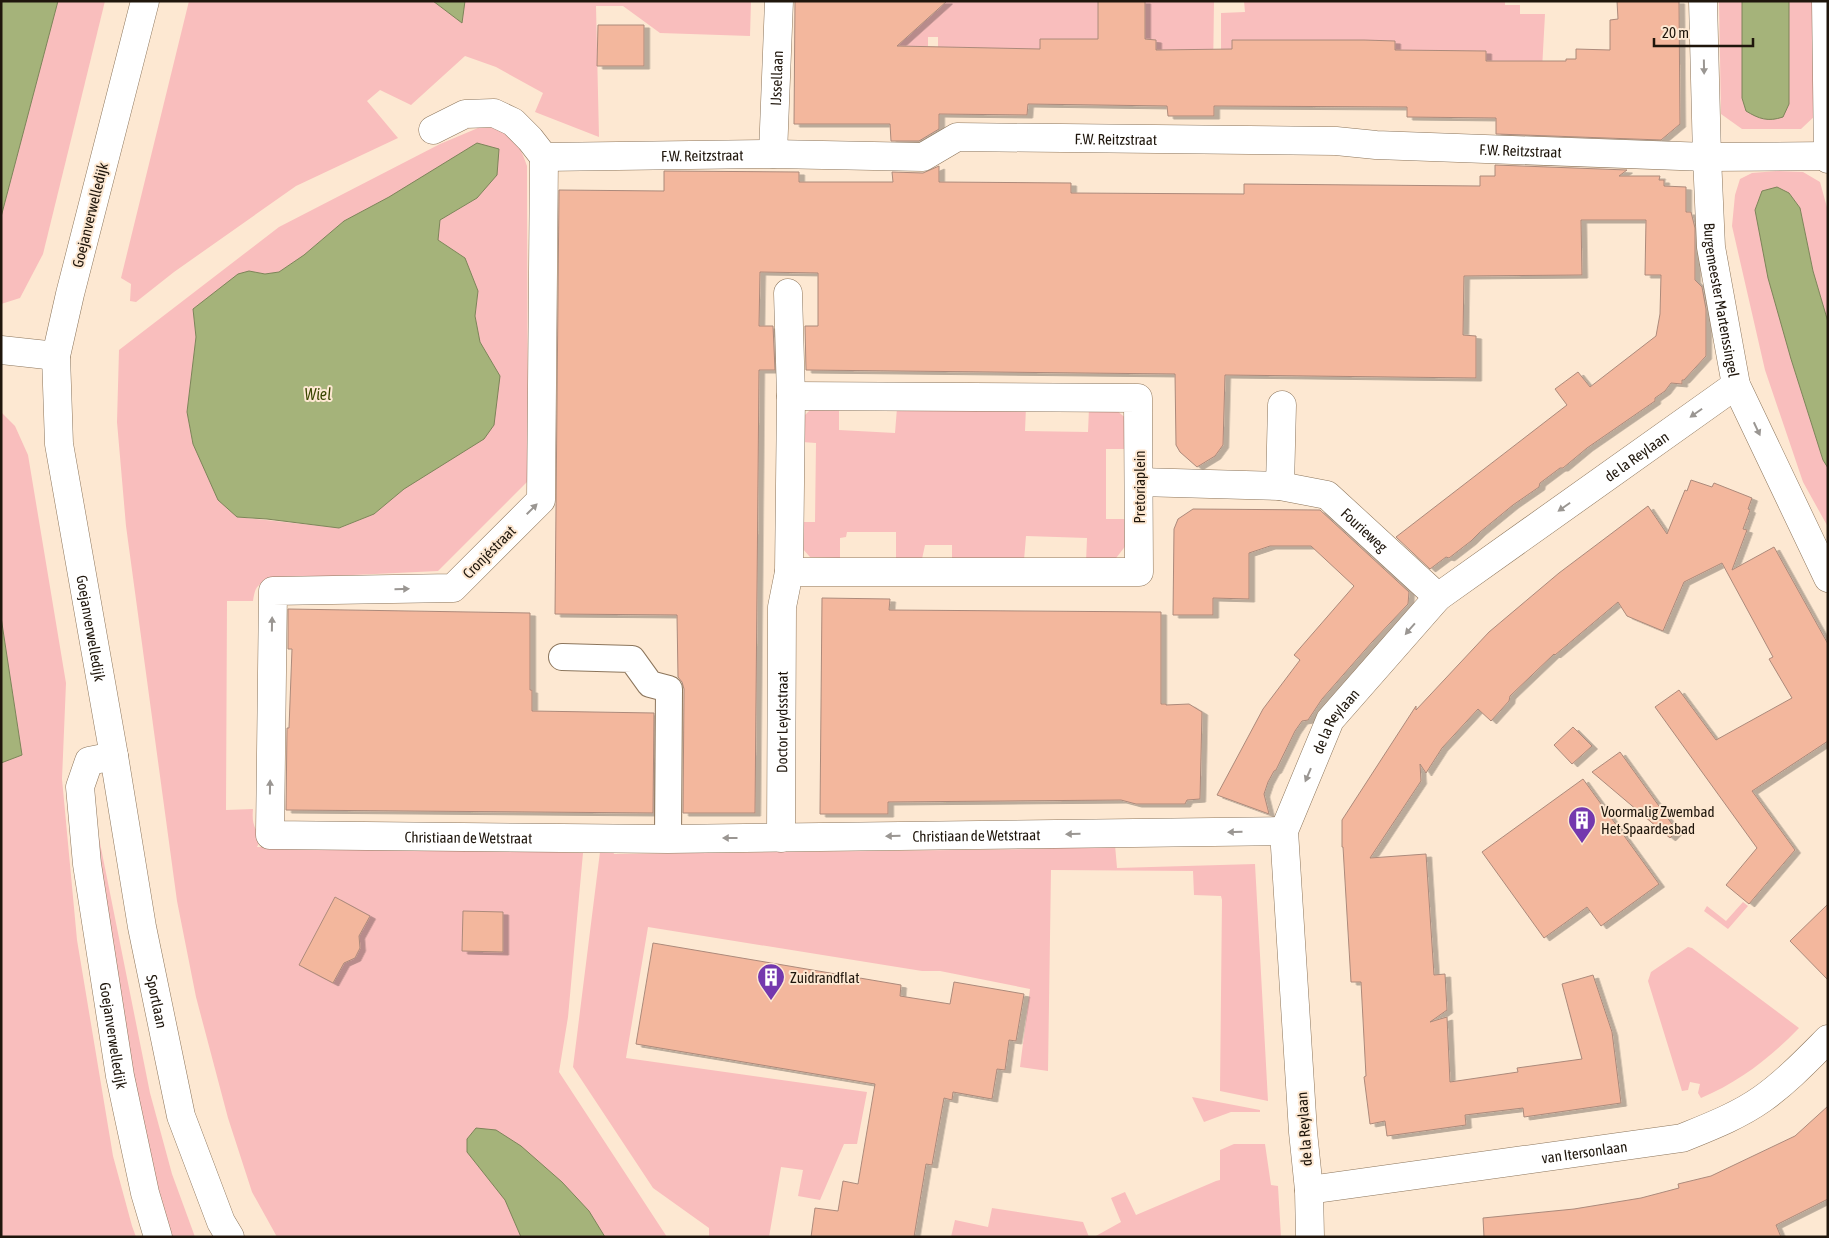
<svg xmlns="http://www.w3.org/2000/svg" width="1829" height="1238" font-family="'Asap Condensed',sans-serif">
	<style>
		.green { fill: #f9bebd; fill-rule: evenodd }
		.water { fill: #a5b37a; stroke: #7d8459 }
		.building { fill: #f3b79d; stroke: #ac8a7b; filter: url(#shadow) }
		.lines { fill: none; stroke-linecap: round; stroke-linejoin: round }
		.pedestrian-casing { stroke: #8c755b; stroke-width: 28 }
		.minor-casing { stroke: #8c755b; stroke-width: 29 }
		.secondary-casing { stroke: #8c755b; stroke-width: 29 }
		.pedestrian { stroke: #fff; stroke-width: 26 }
		.minor { stroke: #fff; stroke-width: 28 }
		.secondary { stroke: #fff; stroke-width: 28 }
		.oneway { fill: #9a9692 }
		.labels { text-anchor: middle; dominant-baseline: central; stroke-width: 4; stroke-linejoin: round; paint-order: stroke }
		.street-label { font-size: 15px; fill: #1f160c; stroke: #fde8d2 }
		.poi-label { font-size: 15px; fill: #1f160c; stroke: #fde8d2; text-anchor: start }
		.water-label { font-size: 16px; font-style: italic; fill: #3a4601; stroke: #fde8d2 }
	</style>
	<defs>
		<filter id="shadow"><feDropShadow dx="5.5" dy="3" stdDeviation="0" flood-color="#0004"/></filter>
	</defs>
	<rect width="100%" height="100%" fill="#fde8d2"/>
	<!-- green -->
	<g class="green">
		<path d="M58,1H105L43,254L20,298L1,304V217Z"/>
		<path d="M189,1H433L461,22L465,1H751L750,36L660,33L623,6H596L599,137L535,112L543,93L496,67L465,56L411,105L380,90L367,101L398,138L296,186L174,272L136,302L130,301L131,284L121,278Z"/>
		<path d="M947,1H1214L1213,76L1041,65L938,48V37H928V59L894,84L895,35L901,42L912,33L906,25L924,9L931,16Z"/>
		<path d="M1244,1H1505V5H1520V14H1545L1541,88L1221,66V13L1245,12Z"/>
		<path d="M1719,1H1742V98L1746,111L1789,104V1H1818V113L1801,129H1742L1721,114Z"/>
		<path d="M496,127C515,138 520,145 527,166L528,481L438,571L269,579C257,585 255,587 253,601H227L226,810L253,809C252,821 253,828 262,837L257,847L383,846L583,853L568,1017L559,1072L667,1237H277L252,1192L228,1118L196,997L177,901L126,526L117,422L119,350L279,227L440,144L478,128ZM389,197L477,198L440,220L438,240L465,258L478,291L475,316L480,342L500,376L404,489L374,514L340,528L237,517L204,466L193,444L187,412L196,337L193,309L249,271L265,274L279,272L304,255L344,221Z"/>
		<path d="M1777,171L1803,172L1820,182L1828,211V322L1813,271L1800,208L1789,193L1791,359L1823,460L1828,468V527L1803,482L1765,370L1732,226L1735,195L1740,179L1752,173Z"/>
		<path d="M814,406H839V430L895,433L897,408L1026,407L1025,431L1088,432L1089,408H1114L1129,421L1128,449H1106V519H1127V544L1113,562H1086L1087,538L1026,536L1024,560H952V545H925L922,559L896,558V532H847L846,537L840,538V558L810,557L802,548V522H815L816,443L802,442L801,419Z"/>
		<path d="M1,412L15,426L28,455L66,683L62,779L77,940L113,1156L132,1226L136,1237H1V763L22,755L1,617Z"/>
		<path d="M99,838L150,1093L172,1174L195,1237H170L132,1095L97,847Z"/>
		<path d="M601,844H610L614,854L1029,849L1115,845L1117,868L1255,864L1268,1101L1220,1091L1222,900L1221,896L1194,895L1193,871L1051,870L1048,1071L1020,1067L1030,989L940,971H922L648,927L626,1058L867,1092L857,1144H844L820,1200L798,1196L803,1170L781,1167L769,1237H709V1228L653,1188L573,1067Z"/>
		<path d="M1743,902L1748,906L1728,929L1704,911L1707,906L1726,921Z"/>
		<path d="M1688,947L1692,948L1799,1028C1770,1058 1739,1082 1701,1098L1698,1093L1700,1084L1690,1082L1688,1090L1682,1091L1648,981L1651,972Z"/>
		<path d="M1192,1097L1260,1110V1112H1231L1204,1122Z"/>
		<path d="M1234,1144H1265L1271,1185L1278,1186L1281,1237H1094L1121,1222L1111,1198L1125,1192L1136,1215L1216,1181L1220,1180V1150Z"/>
		<path d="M992,1208L1083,1222L1089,1237H951L955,1220L988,1227Z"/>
	</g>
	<!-- water -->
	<g class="water">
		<path d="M1,1H58L1,217Z"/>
		<path d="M433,1H465L462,23Z"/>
		<path d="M1742,1H1789V104L1783,117C1768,122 1759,119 1746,111L1742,98Z"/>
		<path d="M477,143L499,149L497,175L477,198L440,220L438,240L465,258L478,291L475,316L480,342L500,376L494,425L484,439L404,489L374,514L339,528L267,519L237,517L218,500L193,444L187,412L196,337L193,309L238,274L249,271L265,274L279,272L304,255L344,221L389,197Z"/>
		<path d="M1777,187L1789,193L1800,208L1813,271L1828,322V468L1823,460L1791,359L1768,278L1755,210L1762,191Z"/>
		<path d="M1,617L22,755L1,763Z"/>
		<path d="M476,1128L496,1130L521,1146L562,1182L589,1211L605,1237H521L505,1200L467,1152V1139Z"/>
	</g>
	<!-- building -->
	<g class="building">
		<path d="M795,1H947L897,46L1040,49V39H1098V1H1145V39L1156,40V50L1232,49V40H1364L1395,41V50L1486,51V61H1566V59H1576V49L1610,50V20L1618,19L1617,1H1679L1680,124L1661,140L1496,134V118L1407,117V107L1214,106V116H1168L1167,106L1028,104L1027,115L939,114V129L919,141H891L890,124H794Z"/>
		<path d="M598,25H644V66H597Z"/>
		<path d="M1495,165L1627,170L1619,176H1660L1659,180H1664V186L1686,187V212H1691L1695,228V280L1702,287L1706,309V356L1684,380H1682V384L1671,383L1665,391L1655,398V401L1587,448L1563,468H1560L1540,483L1539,487L1513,505L1480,532L1471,541L1449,558L1446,557L1430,569L1396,537L1567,405L1555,389L1578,372L1590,387L1656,336L1660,314L1661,275H1645L1646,220H1581L1582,275L1464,276L1463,335L1476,336V378L1225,375L1223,445L1215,456L1197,467L1180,452L1176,445L1175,374L806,370L805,326H818V273L760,272L759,326H773L775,370H759L755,813H683L684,689L682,682L678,677L677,615L555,614L559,190L664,191V171L799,172V182H893L892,172L923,173L939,166V182L1071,183V193L1244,194V184L1480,186V176H1495Z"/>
		<path d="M1691,480L1712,487L1714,483L1752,498L1748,509L1750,510L1743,529L1747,530L1732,570L1774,547L1828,644V741L1752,791L1795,850L1749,904L1726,885L1757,848L1655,707L1679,690L1716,740L1792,698L1769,659L1773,657L1722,563L1684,582L1663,631L1627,616L1618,602L1555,655L1554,654L1510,696L1509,701L1491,721L1478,709L1442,748L1426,773L1420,764L1421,781L1370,858L1426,854L1434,975L1445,974L1447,1010L1430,1022L1447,1017L1450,1082L1518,1072L1517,1068L1582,1059L1562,984L1593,975L1612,1032L1621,1103L1524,1117L1523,1108L1465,1115L1466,1125L1387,1136L1385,1121L1370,1124L1364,1077L1366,1076L1361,982H1351L1343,847H1342V820L1416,706V710L1489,632L1559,573L1648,506L1667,534L1685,490L1687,491Z"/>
		<path d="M1193,509L1320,510L1409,592L1408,604L1372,642L1322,699L1308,720L1302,721L1295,731L1276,770L1274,771L1268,782L1264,794L1269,814L1217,795L1263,709L1300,660L1294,655L1354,586L1311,546H1270L1249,553V599L1213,598V615H1173L1174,529L1178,519Z"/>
		<path d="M822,598L890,599L889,610L1161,612V704H1166V705L1189,704L1202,712L1200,799L1187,800L1185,804H1136L1121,800L888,802V814H820Z"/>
		<path d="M288,609L530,613V690H532V711L654,713L653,813L286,810L287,728H289L292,649H288Z"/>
		<path d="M1573,727L1592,746L1572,764L1554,745Z"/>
		<path d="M1620,752L1677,831L1670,838L1592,772Z"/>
		<path d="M1583,779L1659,884L1601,926L1587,907L1544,938L1482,852Z"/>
		<path d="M335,897L370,916L359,936L360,948L355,958L344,963L333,983L299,965Z"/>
		<path d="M1828,904V980L1790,941Z"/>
		<path d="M463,911L503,912V952L462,951Z"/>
		<path d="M653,943L901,985L900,996L950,1004L954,982L1024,994L1016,1041L1009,1040L1005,1070L997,1069L992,1099L953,1092L952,1100L944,1098L932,1165L926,1164L914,1237H811L815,1208L838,1211L843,1181L858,1184L875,1084L636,1044Z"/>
		<path d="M1828,1106V1199L1776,1225L1781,1237H1484L1483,1218L1574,1209L1641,1198L1679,1188L1678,1184L1711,1176L1795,1136Z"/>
	</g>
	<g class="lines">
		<!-- pedestrian casing -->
		<g class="pedestrian-casing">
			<path id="pedestrian" d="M562,657L632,659L650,684L669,689L668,839"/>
		</g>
		<!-- minor casing -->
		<g class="minor-casing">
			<g id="minor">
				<path id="s1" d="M1703,1L1707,157L1711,247L1736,385L1828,578"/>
				<path d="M1826,1L1828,159"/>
				<path id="s2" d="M433,130L465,114L494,113L513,122L530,139L544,157L773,154L923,157L957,137L1336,141L1376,145L1707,157L1828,156"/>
				<path id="s3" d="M773,154L779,1"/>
				<path id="s4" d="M544,157L541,500L453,588L273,591L270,835L668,839L1284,831"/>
				<path id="s5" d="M1139,482L1280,486L1327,495L1438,597"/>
				<path d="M1280,486L1282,405"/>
				<path d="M789,572H1139L1138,398L791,396"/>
				<path id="s6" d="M114,756L89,761L80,787L87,864L120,1076L145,1193L158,1237"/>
				<path id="s7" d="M781,838L782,607L789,572L791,396L788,293"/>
				<path id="s8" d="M1309,1190L1682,1138C1709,1127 1738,1116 1762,1099C1786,1082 1807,1060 1828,1039"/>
				<path id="s9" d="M1310,1237L1309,1190L1303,1132L1284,831L1330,720L1438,597L1736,385"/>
			</g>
		</g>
		<!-- secondary casing -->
		<g class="secondary-casing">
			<g id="secondary">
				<path id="s10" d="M145,1L70,294L56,356L59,444L114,756L142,927L181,1116L221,1222L230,1237"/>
				<path d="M1,350L56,356"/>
			</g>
		</g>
		<!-- pedestrian -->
		<use href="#pedestrian" class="pedestrian"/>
		<!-- minor -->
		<use href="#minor" class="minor"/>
		<!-- secondary -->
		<use href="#secondary" class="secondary"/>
	</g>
	<!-- one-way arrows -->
	<defs><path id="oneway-solid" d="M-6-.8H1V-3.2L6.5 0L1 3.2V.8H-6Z" transform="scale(1.25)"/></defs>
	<g class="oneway">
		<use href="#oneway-solid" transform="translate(1704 67) rotate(89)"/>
		<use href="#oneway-solid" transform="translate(1696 413) rotate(145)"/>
		<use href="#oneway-solid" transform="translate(1757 429) rotate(65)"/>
		<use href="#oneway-solid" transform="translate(1564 507) rotate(145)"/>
		<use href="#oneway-solid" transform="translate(532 509) rotate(-45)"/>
		<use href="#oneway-solid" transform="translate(402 589) rotate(-1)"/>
		<use href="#oneway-solid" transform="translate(272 624) rotate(-89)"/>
		<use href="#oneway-solid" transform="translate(1410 629) rotate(131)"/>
		<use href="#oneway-solid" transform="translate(1308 775) rotate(113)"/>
		<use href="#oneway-solid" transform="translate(270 787) rotate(-89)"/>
		<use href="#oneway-solid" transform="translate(1235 832) rotate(179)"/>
		<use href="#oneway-solid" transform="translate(1073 834) rotate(179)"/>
		<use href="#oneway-solid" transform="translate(893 836) rotate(179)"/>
		<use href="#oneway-solid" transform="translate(730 838) rotate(180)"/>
	</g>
	<!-- icons -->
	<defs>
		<g id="building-pin" transform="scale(1.4375)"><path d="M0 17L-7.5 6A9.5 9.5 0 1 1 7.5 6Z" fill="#7438ae" stroke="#fde8d2"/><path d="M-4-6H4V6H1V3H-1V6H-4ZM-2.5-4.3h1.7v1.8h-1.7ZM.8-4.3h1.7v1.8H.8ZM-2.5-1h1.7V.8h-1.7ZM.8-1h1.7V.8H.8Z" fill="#fff"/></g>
	</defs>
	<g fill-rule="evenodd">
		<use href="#building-pin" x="1582" y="820"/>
		<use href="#building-pin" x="771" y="977"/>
	</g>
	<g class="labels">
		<!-- street labels -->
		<g class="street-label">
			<text stroke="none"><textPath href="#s3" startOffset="76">IJssellaan</textPath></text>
			<text stroke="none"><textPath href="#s2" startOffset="710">F.W. Reitzstraat</textPath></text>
			<text stroke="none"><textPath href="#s2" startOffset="1115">F.W. Reitzstraat</textPath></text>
			<text stroke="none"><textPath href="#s2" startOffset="291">F.W. Reitzstraat</textPath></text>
			<text transform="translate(90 215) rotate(-76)">Goejanverwelledijk</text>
			<text stroke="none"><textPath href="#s1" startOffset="300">Burgemeester Martenssingel</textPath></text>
			<text stroke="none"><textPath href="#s9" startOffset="934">de la Reylaan</textPath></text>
			<text transform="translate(1139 487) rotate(-90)">Pretoriaplein</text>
			<text stroke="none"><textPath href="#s5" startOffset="240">Fourieweg</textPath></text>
			<text transform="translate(489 552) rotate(-45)">Cronjéstraat</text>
			<text stroke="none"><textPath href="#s10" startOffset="641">Goejanverwelledijk</textPath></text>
			<text stroke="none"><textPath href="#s7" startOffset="116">Doctor Leydsstraat</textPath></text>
			<text stroke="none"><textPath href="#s9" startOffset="529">de la Reylaan</textPath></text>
			<text stroke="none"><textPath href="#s4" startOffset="1598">Christiaan de Wetstraat</textPath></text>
			<text stroke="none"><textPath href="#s4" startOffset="1090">Christiaan de Wetstraat</textPath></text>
			<text stroke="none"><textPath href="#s10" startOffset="1020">Sportlaan</textPath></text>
			<text stroke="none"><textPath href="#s6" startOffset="304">Goejanverwelledijk</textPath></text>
			<text transform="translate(1304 1129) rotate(-94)">de la Reylaan</text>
			<text stroke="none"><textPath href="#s8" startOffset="278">van Itersonlaan</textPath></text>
		</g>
		<!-- poi labels -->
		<g class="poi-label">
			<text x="1601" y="811">Voormalig Zwembad<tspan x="1601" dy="17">Het Spaardesbad</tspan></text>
			<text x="790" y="977">Zuidrandflat</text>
		</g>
		<!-- water labels -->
		<g class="water-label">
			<text x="318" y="394">Wiel</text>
		</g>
	</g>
	<!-- border -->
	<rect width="1829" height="1238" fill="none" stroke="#1f160c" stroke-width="5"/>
	<!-- scale -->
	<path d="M1654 38v8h99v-8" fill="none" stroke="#1f160c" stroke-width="2.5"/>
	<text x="1662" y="38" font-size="15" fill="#1f160c" stroke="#fde8d2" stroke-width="4" paint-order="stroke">20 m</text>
</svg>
